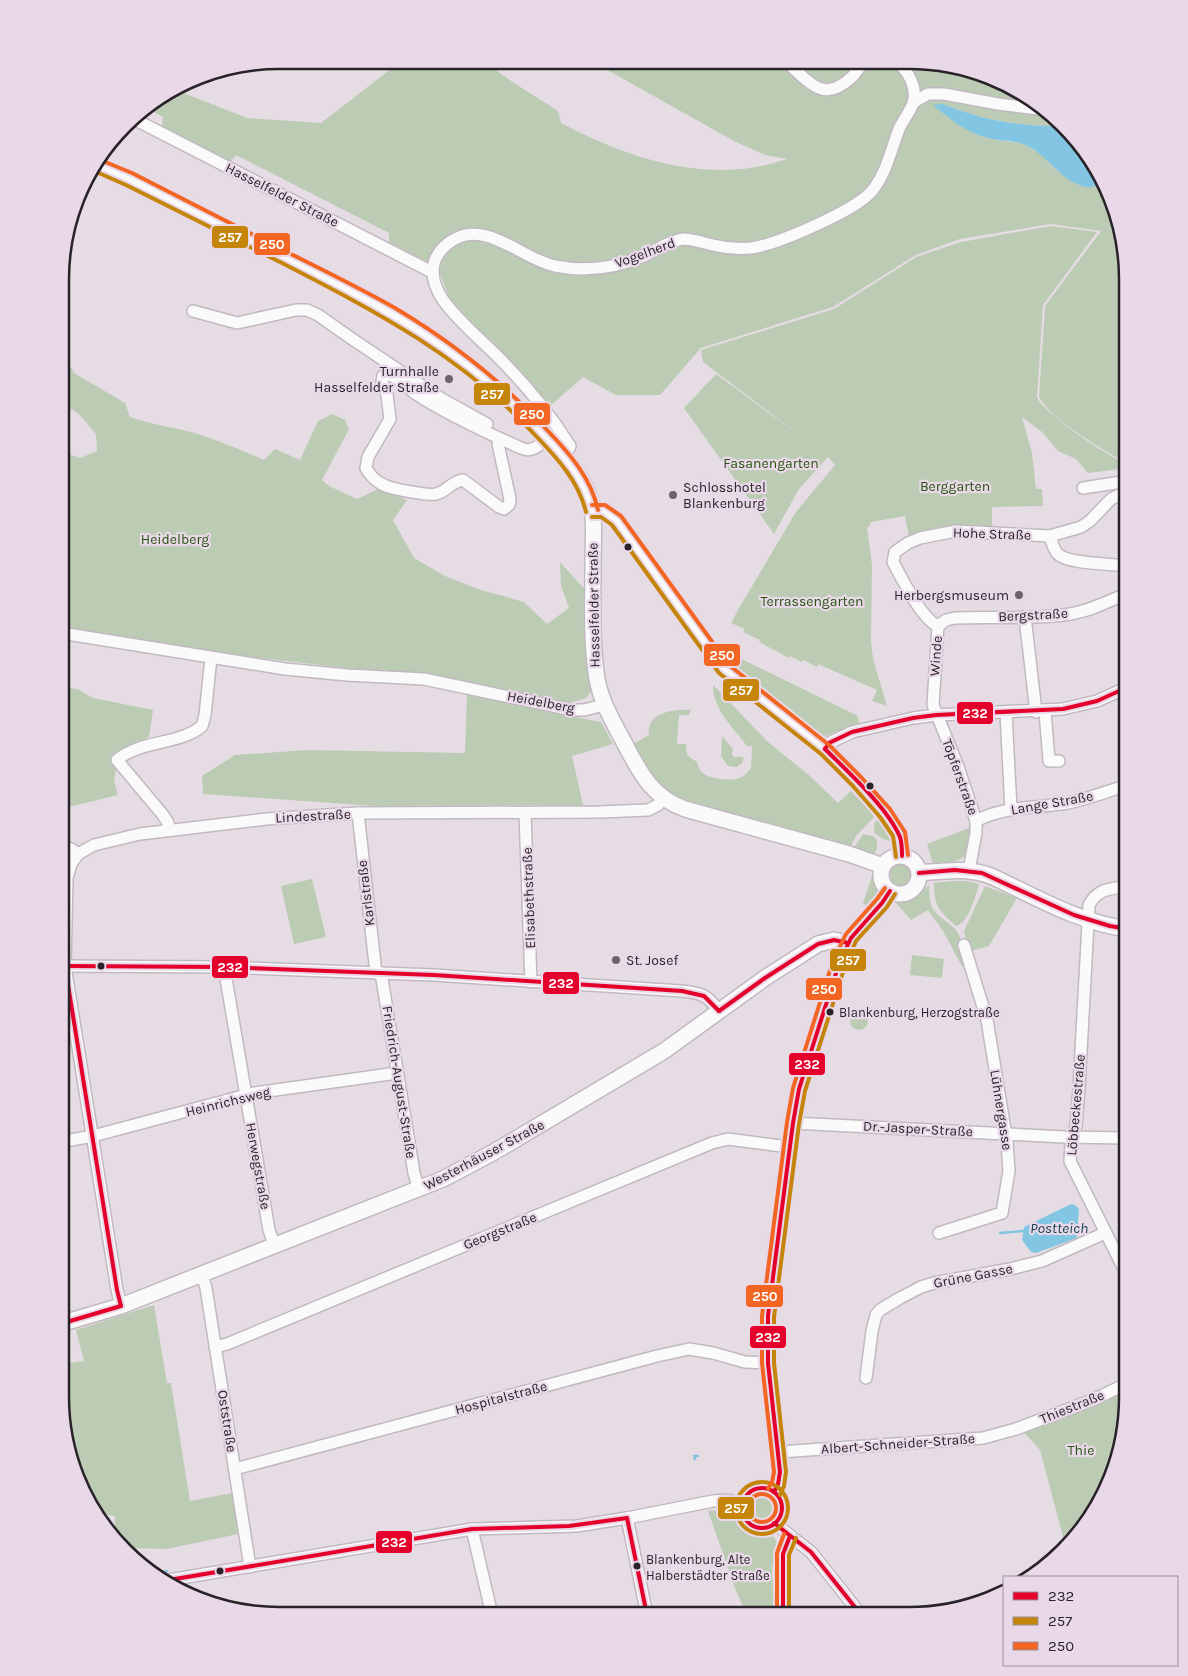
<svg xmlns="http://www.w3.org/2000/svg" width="1188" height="1676" font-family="Karla,sans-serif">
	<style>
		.green { fill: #bcccb4 }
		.water { fill: #83c6e3 }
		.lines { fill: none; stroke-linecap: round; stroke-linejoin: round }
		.stream { stroke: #83c6e3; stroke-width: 2.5 }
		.minor-casing { stroke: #c1b9c0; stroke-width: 14 }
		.major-casing { stroke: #c1b9c0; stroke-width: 18 }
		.minor { stroke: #fbfafb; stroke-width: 11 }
		.major { stroke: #fbfafb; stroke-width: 15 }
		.bus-1-casing { stroke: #e9d9e8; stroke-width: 8 }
		.bus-2-casing { stroke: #e9d9e8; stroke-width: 8 }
		.bus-3-casing { stroke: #e9d9e8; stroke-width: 8 }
		.bus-1 { stroke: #e4002b; stroke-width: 4 }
		.bus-2 { stroke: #c4850a; stroke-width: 4 }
		.bus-3 { stroke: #f26522; stroke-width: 4 }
		.poi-dot { fill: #6b646a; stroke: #e9d9e8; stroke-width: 2 }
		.bus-dot { fill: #292329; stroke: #e9d9e8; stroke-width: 2 }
		.labels { text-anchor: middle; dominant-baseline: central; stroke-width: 4.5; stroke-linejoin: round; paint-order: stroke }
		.bus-label { font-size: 13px; fill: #292329; stroke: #e9d9e8; text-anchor: start }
		.street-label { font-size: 14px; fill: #292329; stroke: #e9d9e8 }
		.poi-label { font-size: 14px; fill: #292329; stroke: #e9d9e8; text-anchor: end }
		.park-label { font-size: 14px; fill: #24520d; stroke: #e9d9e8 }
		.water-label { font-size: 15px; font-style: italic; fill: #123e4e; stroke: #e9d9e8 }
		.rim { fill: none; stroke: #292329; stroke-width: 2.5 }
		.line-badge { stroke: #e9d9e8; stroke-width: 2 }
		.badge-label { font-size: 14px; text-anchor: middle; font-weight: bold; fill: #fff }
	</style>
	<rect width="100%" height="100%" fill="#e6dce4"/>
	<!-- green -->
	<g class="green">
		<path d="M399,60L483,61L514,83L558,111L561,123C630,159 709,186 787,159L765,155L734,141L609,71L588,61L938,62L993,77L1042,105L1060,126C1017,126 982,120 943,104L992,139L1024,144L1041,154L1055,169L1078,184L1088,187L1106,184L1128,279V464C1105,451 1051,420 1039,397L1045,306L1101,231L1051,224L960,239L916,255L833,307L701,348L660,395H616L583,377L549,407L451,304L440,273L429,263L389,242V233L236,155L230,163L162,126L163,117L146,108L176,90L247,118L321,123L400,62Z"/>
		<path d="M1051,226L1097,232L1043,305L1037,398C1042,406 1050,412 1056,417C1078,437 1103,451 1128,466V470L1127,468L1088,473L1076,459L1058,451L1042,432L1022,417L1032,453L1036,489H1042L1043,506L992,507V528L909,537L905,516L871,522L869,527H867L872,565L871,640L873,659L887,706L872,701L877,690L818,664L817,667L803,660L802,662L790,656L789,658L759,642L760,640L743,632L745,629L731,623L739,608L796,512L835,465L828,457L799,489L774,534L684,408L716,374L802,437L703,362L701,350L834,309L916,257L961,242Z"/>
		<path d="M62,353L74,373L125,403L130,417C150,424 171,427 191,432C216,439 240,450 264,460L275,449L300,460L318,421L332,414L345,420L349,429L322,480L329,486L357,499L378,489L407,500L393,520L414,558L445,576L478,589L524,602L547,624L569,608L561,586L560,562L587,592L592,690L586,698L567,704L565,715L601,722L613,744L572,756L583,805L375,806L203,794L202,776L235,755L307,750L465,753L467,695L469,682L173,648L61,626L62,452L80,458L97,451L96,434C85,422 79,409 62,406Z"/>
		<path d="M721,649L858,716L859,723L820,738L729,667L717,650Z"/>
		<path d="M713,685L768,742L810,776L838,803L851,791L862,802L865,801L876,815L856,836L850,848L683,801L671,795L652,779L633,744L649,735C646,712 674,709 691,710L689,715H679L677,744H686C687,759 687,755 697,762C698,766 699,770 703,773C710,779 733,782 742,777C746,775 748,771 751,768L752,746H747C734,729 712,708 713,685Z"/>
		<path d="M61,687L77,689L93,698L153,710L149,737L120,751L114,780L118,795L61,809V769L66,761L69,747L67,739L61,730Z"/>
		<path d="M722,736L733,749L732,754L734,757H744L742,763L737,767L728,766L721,756Z"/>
		<path d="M879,819C885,825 894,833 892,842L883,839L874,833V823Z"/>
		<path d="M969,828L972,829L967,854C959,863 945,863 933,865L927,844Z"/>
		<path d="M863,834L873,836L877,840V849L874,854L853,849Z"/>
		<path d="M897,864L908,866C913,873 913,880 905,885H897L891,881L890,873L893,866Z"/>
		<path d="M873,873C881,883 880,900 867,906L863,903Z"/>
		<path d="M312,879L326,937L294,944L281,886Z"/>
		<path d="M951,881H966L979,884C976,895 968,924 956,926C939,911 934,906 934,883Z"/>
		<path d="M929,885C929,891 929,899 931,905C935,916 948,921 956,930C963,938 964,958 963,968L943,931L928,910L911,920L896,903L914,898Z"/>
		<path d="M985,886L1017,898L989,946L968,952L964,931Z"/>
		<path d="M912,955L944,959L942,978L910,975Z"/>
		<circle cx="859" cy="1021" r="9"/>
		<path d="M154,1305L167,1383H171L190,1501L232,1493L238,1534L167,1549L127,1548L114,1532L115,1516L99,1514L82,1494L60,1397V1364L84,1361L76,1330Z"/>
		<path d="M1128,1386C1127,1432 1116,1479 1091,1518C1085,1529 1074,1538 1066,1548L1040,1450L1022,1430Z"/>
		<circle cx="762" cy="1508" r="12"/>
		<path d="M708,1511C720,1510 732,1508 740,1519C743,1523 746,1527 751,1530C756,1532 761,1531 766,1532C781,1536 778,1554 777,1566H772L774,1616H747L735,1588Z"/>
	</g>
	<!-- water -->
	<g class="water">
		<path d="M943,104C982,120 1017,126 1060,126L1106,184C1100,185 1093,188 1087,187C1060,183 1048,153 1023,144C1014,141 1003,141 993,139C969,135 951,120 933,105Z"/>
		<path d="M1071,1204L1075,1205L1079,1209L1077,1238L1036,1253L1031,1252L1022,1240L1024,1227Z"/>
	</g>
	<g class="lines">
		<!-- stream -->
		<g class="stream">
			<path d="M1000,1233L1023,1231"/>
			<path d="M695,1459L694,1456H698"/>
			<path d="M151,1574L167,1571"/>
		</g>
		<!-- minor casing -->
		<g class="minor-casing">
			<g id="minor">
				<path d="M793,68C814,87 826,101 852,77C857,72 859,66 865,62"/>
				<path d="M914,102L928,94H944L998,104L1046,110"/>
				<path d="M132,118L432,272"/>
				<path d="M193,311L237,323L296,310H307L318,315L355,341L442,399L487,424"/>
				<path d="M501,440L498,444L510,499L509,505L504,509L499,507L463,480C452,481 446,492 436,494C429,496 393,489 386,486C378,483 370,476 366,468L368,457L390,419L387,395L382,382L383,376C395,372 406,387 416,394C448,415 485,432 521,448C532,453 538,446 547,439"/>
				<path d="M564,458L570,446C550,414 524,383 497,356C479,338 458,321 443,300C435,288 430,274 435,260C439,251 447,243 455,239C488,221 524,260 555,266C585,272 616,268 644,256C656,250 669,241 683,239C693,239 703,243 713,245C725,248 739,249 751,248C776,245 854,211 871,192C886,175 891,150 899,129C903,120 910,112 913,103C918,89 908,69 896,62"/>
				<path d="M1083,488L1128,481"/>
				<path d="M592,511H603L616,520L724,669L825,749L857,781L885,813L899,834L902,856"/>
				<path d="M1050,536C1052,542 1053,549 1058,554C1067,564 1113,564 1128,566"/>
				<path d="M1025,617L1036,712"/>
				<path d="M938,626C921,618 902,579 893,562L895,552L908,543L920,538L956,531L1050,536L1081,527L1090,521L1111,499L1128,491"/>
				<path d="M938,626L933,705L957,764L976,821V833L969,870"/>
				<path d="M938,626L946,620L955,618C993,616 1033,620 1070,614C1090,611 1109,601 1128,593"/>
				<path d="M61,633L285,669L347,675L424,679L572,710H584L604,705"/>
				<path d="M1045,711L1049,761H1059"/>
				<path d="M1006,713L1011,809"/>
				<path d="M825,749L829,743L852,732L913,718L936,715L1063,709L1097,701L1128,687"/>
				<path d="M358,813L376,973"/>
				<path d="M525,813L531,982"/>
				<path d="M976,821C1004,806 1037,808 1068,803C1088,799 1108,791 1128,785"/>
				<path d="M169,829L168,823L163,815L117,760C140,740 180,745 202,726L205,715L211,658"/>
				<path d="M61,846L71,849L78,854"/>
				<path d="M61,966L224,967L434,975L682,991C702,993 707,995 719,1011"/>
				<path d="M224,967L269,1230L275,1247"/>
				<path d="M381,973L414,1173L419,1190"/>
				<path d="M793,1123L1064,1137L1128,1138"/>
				<path d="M60,1142L93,1136L254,1093L397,1073"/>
				<path d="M939,1233L1002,1213L1009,1171L1007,1142L987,1020L964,945"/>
				<path d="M202,1275L206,1288L250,1567"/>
				<path d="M1128,1277L1070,1161L1071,1144L1076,1125L1079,1088L1089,905C1098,888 1111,889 1128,886"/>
				<path d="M121,1306L117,1290L65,966L67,878L71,864L78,854L94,845L140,834L266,819L358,813L600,812L648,810L658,805L663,798"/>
				<path d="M215,1347L227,1344L712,1143L728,1139L789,1147"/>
				<path d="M866,1378L872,1331L876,1315L880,1310L900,1298L921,1287L934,1283L1010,1269L1042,1261L1105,1233"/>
				<path d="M779,1452L983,1438L1016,1429L1095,1399L1128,1383"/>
				<path d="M235,1469L657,1356L689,1349L713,1353L745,1362L768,1363"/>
				<circle cx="762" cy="1508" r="20"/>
				<path d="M774,1492L778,1484L780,1472C777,1420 766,1369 768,1316L789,1147L799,1089L834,977L848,943"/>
				<path d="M627,1518L647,1615"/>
				<path d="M774,1523L811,1552L862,1616"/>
				<path d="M472,1529L492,1615"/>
				<path d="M163,1581L472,1529L577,1526L627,1518L713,1501L727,1500L742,1503"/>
				<path d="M999,1595L1004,1593"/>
				<path d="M783,1616V1554L790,1536"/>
			</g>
		</g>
		<!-- major casing -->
		<g class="major-casing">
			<g id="major">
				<path d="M94,164L129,179C183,207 238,234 292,262C333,283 375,302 414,326C460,354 501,390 537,429C554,446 573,464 584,485C597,508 593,536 593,562C593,598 591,636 596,672C599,700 614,723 627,748C641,775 654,798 685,809L849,854L883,866"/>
				<circle cx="900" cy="875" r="19"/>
				<path d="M919,873C944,871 967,867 991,876C1034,896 1079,923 1128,929"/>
				<path d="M60,1324L121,1306L443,1179L494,1152L664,1051L765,978L818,944L834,940L848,943C860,924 878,910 890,891"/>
			</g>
		</g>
		<!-- minor -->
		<use href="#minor" class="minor"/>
		<!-- major -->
		<use href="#major" class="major"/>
		<!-- bus-1 casing -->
		<g class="bus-1-casing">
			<g id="bus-1">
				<path d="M825,749L829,743L852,732L913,718L936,715L1063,709L1097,701L1128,687"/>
				<path d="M825,749C848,772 887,807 900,837C902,843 902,850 902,856"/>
				<path d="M919,873L955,870L982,873L1074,915L1110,926L1128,929"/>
				<path d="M65,966L224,967L434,975L682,991L704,996L719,1011"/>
				<path d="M65,966L117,1290L121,1306"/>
				<path d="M719,1011L765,978L818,944L834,940L848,943"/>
				<path d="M60,1324L121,1306"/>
				<circle cx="762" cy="1508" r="20"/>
				<path d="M774,1492L778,1484L780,1472L768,1363V1316L793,1123L799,1089L839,964L851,938L882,903L890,891"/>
				<path d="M627,1518L647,1615"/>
				<path d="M774,1523L811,1552L862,1616"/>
				<path d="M163,1581L472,1529L569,1526L627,1518"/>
				<path d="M783,1616V1554L790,1536"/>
			</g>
		</g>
		<!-- bus-2 casing -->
		<g class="bus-2-casing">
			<g id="bus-2">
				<path d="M92,170L126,185C178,211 230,237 282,263C379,313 462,356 537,437C558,459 579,482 586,512"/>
				<path d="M592,517H601L612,525L719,673L821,754L852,785L880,817L893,836L896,857"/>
				<circle cx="762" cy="1508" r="26"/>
				<path d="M780,1495L784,1486L786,1472L774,1363V1317L799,1124L805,1091L845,966L856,941L887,907L895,894"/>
				<path d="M789,1616V1555L796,1538"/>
			</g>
		</g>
		<!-- bus-3 casing -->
		<g class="bus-3-casing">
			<g id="bus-3">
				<path d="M98,159L132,173C184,200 236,226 287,252C323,270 360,288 395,308C452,342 503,382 548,431C570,454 591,478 598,510"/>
				<path d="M592,505H605L621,516L729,665L829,745L861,777L890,809L905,832L908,855"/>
				<path d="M768,1489L772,1482L774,1472L762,1363V1316L787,1122L793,1088L833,961L846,934L877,899L885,888"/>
				<circle cx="762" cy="1508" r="14"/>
				<path d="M777,1616V1553L784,1534"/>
			</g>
		</g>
		<!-- bus-1 -->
		<use href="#bus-1" class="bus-1"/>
		<!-- bus-2 -->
		<use href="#bus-2" class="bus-2"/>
		<!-- bus-3 -->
		<use href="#bus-3" class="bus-3"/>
	</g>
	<!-- markers -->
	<g class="poi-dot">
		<circle cx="449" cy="379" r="5"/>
		<circle cx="673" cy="495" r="5"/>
		<circle cx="1019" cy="595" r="5"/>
		<circle cx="616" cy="960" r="5"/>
	</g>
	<g class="bus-dot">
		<circle cx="628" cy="547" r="4.5"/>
		<circle cx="870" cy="786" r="4.5"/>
		<circle cx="101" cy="966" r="4.5"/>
		<circle cx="830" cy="1012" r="4.5"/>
		<circle cx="637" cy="1566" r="4.5"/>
		<circle cx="220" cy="1571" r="4.5"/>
	</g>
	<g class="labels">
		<!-- bus labels -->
		<g class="bus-label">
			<text x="839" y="1012">Blankenburg, Herzogstraße</text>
			<text x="646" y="1559">Blankenburg, Alte<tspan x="646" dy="16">Halberstädter Straße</tspan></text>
		</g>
		<!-- street labels -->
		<g class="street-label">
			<text transform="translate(282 195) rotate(27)">Hasselfelder Straße</text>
			<text transform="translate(645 253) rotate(-20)">Vogelherd</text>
			<text transform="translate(992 534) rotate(2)">Hohe Straße</text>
			<text transform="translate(594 605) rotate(-91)">Hasselfelder Straße</text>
			<text transform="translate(1033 615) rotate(-3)">Bergstraße</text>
			<text transform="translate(936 656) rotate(-86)">Winde</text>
			<text transform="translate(541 702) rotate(11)">Heidelberg</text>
			<text transform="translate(960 777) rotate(70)">Töpferstraße</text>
			<text transform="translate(1052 803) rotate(-10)">Lange Straße</text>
			<text transform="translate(313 816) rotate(-3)">Lindestraße</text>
			<text transform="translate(366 893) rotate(-97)">Karlstraße</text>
			<text transform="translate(529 898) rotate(-92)">Elisabethstraße</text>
			<text transform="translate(399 1082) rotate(81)">Friedrich-August-Straße</text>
			<text transform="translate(228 1102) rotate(-14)">Heinrichsweg</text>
			<text transform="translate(1076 1105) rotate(-85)">Löbbeckestraße</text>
			<text transform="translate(1001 1110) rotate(81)">Lühnergasse</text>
			<text transform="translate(918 1129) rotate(3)">Dr.-Jasper-Straße</text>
			<text transform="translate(484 1155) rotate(-28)">Westerhäuser Straße</text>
			<text transform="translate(258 1166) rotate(80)">Herwegstraße</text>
			<text transform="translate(500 1231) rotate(-22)">Georgstraße</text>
			<text transform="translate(973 1276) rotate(-11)">Grüne Gasse</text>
			<text transform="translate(501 1398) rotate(-15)">Hospitalstraße</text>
			<text transform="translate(1072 1407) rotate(-22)">Thiestraße</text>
			<text transform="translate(227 1421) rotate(81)">Oststraße</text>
			<text transform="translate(898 1444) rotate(-4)">Albert-Schneider-Straße</text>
		</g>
		<!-- poi labels -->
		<g class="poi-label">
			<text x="439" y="371">Turnhalle<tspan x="439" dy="16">Hasselfelder Straße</tspan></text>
			<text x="683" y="487" text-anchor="start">Schlosshotel<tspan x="683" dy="16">Blankenburg</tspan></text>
			<text x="1009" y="595">Herbergsmuseum</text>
			<text x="626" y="960" text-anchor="start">St. Josef</text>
		</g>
		<!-- park labels -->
		<g class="park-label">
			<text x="771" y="463">Fasanengarten</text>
			<text x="955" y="486">Berggarten</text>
			<text x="175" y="539">Heidelberg</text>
			<text x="812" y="601">Terrassengarten</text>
			<text x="1081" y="1450">Thie</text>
		</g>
		<!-- water labels -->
		<g class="water-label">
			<text x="1059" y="1228">Postteich</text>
		</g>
	</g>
	<!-- crop -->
	<path d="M0 0H1188V1676H0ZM279 69H909A210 210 0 0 1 1119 279V1397A210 210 0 0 1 909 1607H279A210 210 0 0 1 69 1397V279A210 210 0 0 1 279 69Z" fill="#e9d9e8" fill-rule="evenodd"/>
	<path class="rim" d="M279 69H909A210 210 0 0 1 1119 279V1397A210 210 0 0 1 909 1607H279A210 210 0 0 1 69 1397V279A210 210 0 0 1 279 69Z"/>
	<g class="line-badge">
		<rect x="211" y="225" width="38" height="24" rx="5" fill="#c4850a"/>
		<rect x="253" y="232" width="38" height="24" rx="5" fill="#f26522"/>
		<rect x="473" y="382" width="38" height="24" rx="5" fill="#c4850a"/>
		<rect x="513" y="402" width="38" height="24" rx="5" fill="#f26522"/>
		<rect x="703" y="643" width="38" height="24" rx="5" fill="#f26522"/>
		<rect x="722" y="678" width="38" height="24" rx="5" fill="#c4850a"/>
		<rect x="956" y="701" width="38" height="24" rx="5" fill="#e4002b"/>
		<rect x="829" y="948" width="38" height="24" rx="5" fill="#c4850a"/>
		<rect x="211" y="955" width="38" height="24" rx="5" fill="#e4002b"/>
		<rect x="542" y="971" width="38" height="24" rx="5" fill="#e4002b"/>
		<rect x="805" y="977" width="38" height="24" rx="5" fill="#f26522"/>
		<rect x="788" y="1052" width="38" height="24" rx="5" fill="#e4002b"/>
		<rect x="745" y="1284" width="39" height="24" rx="5" fill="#f26522"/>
		<rect x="749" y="1325" width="38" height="24" rx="5" fill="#e4002b"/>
		<rect x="717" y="1496" width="38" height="24" rx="5" fill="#c4850a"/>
		<rect x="375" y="1530" width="38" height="24" rx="5" fill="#e4002b"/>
	</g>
	<g class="badge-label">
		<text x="230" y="242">257</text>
		<text x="272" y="249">250</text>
		<text x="492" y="399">257</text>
		<text x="532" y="419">250</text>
		<text x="722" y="660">250</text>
		<text x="741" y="695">257</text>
		<text x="975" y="718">232</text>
		<text x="848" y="965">257</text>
		<text x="230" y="972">232</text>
		<text x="561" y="988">232</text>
		<text x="824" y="994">250</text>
		<text x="807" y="1069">232</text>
		<text x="765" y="1301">250</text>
		<text x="768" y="1342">232</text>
		<text x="736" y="1513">257</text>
		<text x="394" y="1547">232</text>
	</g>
	<!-- legend -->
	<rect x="1003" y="1576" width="175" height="90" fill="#e9d9e8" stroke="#9c909c"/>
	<rect x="1013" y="1592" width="25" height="8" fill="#e4002b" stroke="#9c909c"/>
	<text x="1048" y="1601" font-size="15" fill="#292329">232</text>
	<rect x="1013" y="1617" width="25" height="8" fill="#c4850a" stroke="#9c909c"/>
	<text x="1048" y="1626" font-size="15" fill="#292329">257</text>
	<rect x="1013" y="1642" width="25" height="8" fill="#f26522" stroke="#9c909c"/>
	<text x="1048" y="1651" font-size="15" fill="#292329">250</text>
</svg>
